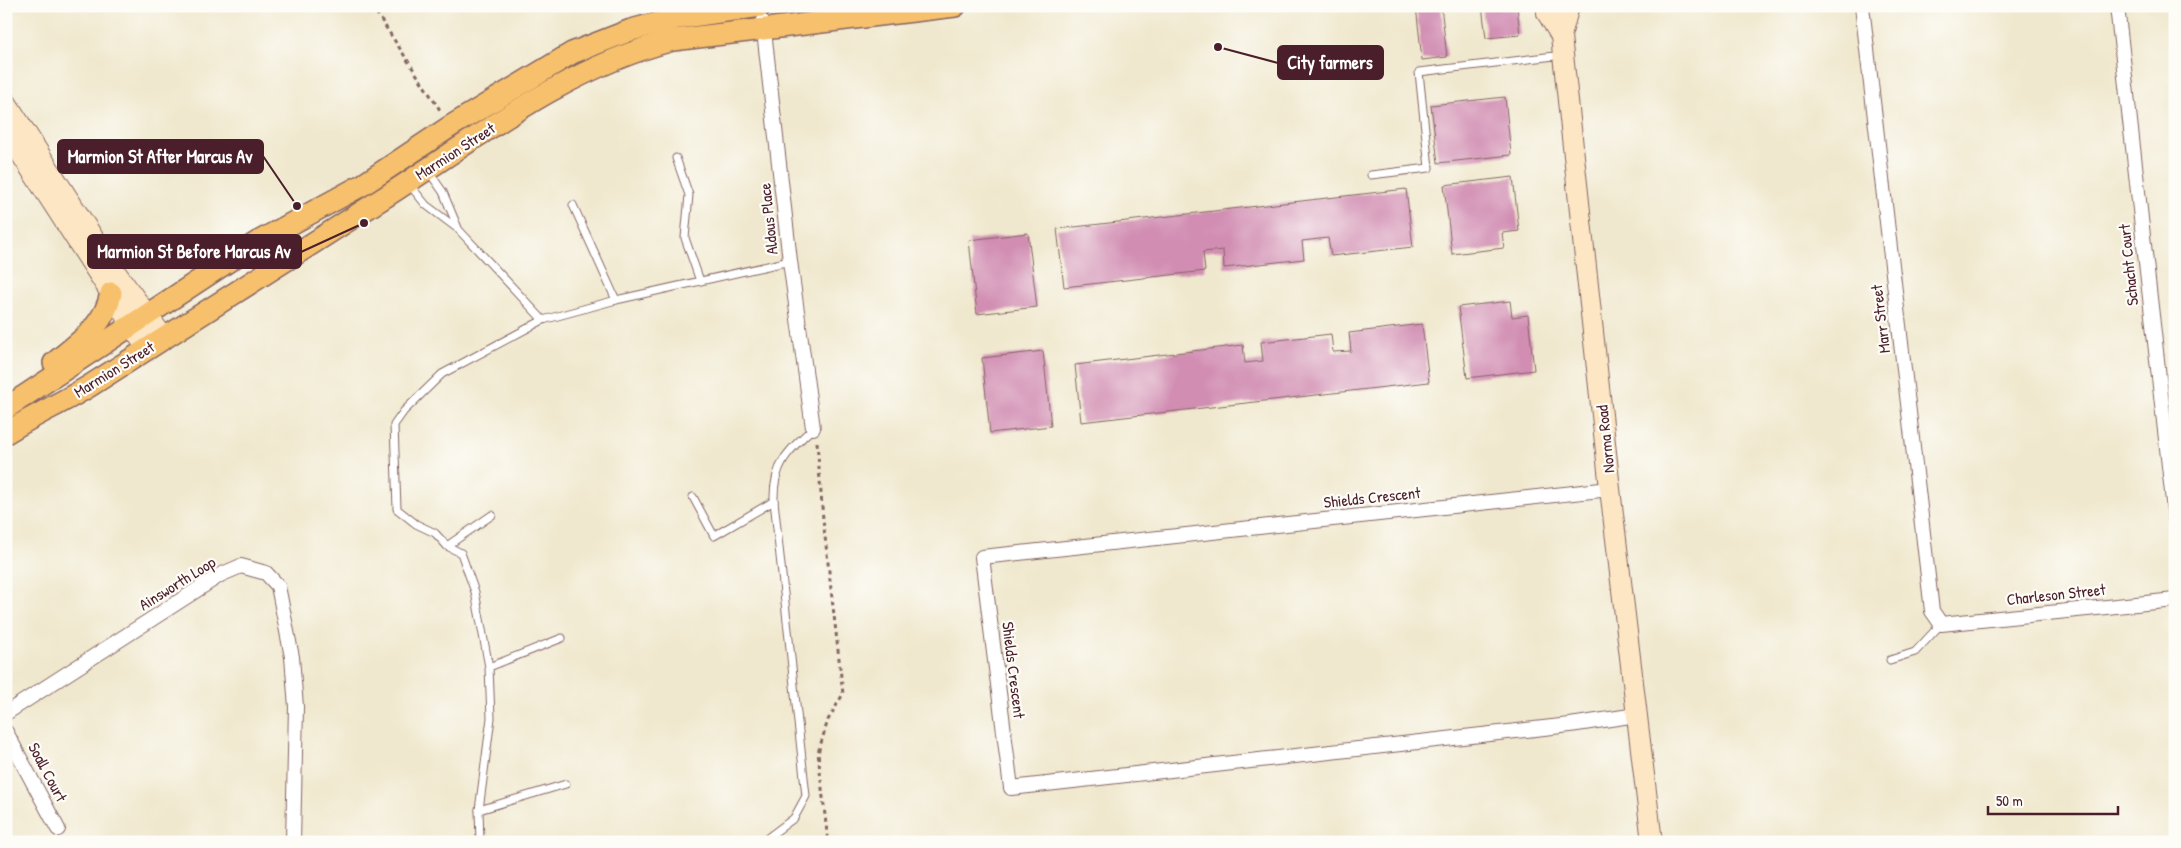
<svg xmlns="http://www.w3.org/2000/svg" width="2181" height="848" font-family="'Patrick Hand',sans-serif">
	<style>
		.building { fill: #d18db2 }
		.lines { fill: none; stroke-linecap: round; stroke-linejoin: round }
		.lane-casing { stroke: #846564; stroke-width: 9 }
		.street-casing { stroke: #846564; stroke-width: 16 }
		.secondary-casing { stroke: #846564; stroke-width: 22 }
		.primary-casing { stroke: #846564; stroke-width: 24 }
		.path { stroke: #846564; stroke-width: 3; stroke-dasharray: 4 4; stroke-linecap: butt }
		.lane { stroke: #fff; stroke-width: 7 }
		.street { stroke: #fff; stroke-width: 14 }
		.secondary { stroke: #fce6c4; stroke-width: 20 }
		.primary { stroke: #f7c06c; stroke-width: 21 }
		.labels { text-anchor: middle; dominant-baseline: central; stroke-width: 4.5; stroke-linejoin: round; paint-order: stroke }
		.street-label { font-size: 16px; fill: #4a1f2b; stroke: #fdfcf7 }
		.leader { fill: none; stroke: #4a1f2b; stroke-width: 2 }
		.callout-dot { fill: #4a1f2b; stroke: #fdfcf7; stroke-width: 2 }
		.callout { fill: #4a1f2b; stroke: #4a1f2b; stroke-width: 2 }
		.callout-label { font-size: 18px; text-anchor: middle; font-weight: bold; fill: #fff }
	</style>
	<rect width="100%" height="100%" fill="#fdfcf7"/>
	<filter id="ink" filterUnits="userSpaceOnUse"><feTurbulence type="fractalNoise" baseFrequency=".02" numOctaves="2"/><feDisplacementMap in="SourceGraphic" scale="10" xChannelSelector="R" yChannelSelector="G"/><feConvolveMatrix kernelMatrix="1 2 1 2 8 2 1 2 1" color-interpolation-filters="sRGB"/></filter>
	<filter id="wash" filterUnits="userSpaceOnUse"><feTurbulence type="fractalNoise" baseFrequency=".0096" numOctaves="4" result="noise"/><feDisplacementMap in="SourceGraphic" scale="20" xChannelSelector="R" yChannelSelector="G"/><feGaussianBlur stdDeviation="1.12" result="paint"/><feColorMatrix in="noise" values="0 0 0 0 0 0 0 0 0 0 0 0 0 0 0 0 0 1.4 0 .05"/><feComposite in="paint" operator="in"/></filter>
	<g filter="url(#wash)">
		<rect width="100%" height="100%" fill="#f0e8ce"/>
		<g id="blocks">
			<!-- building -->
			<g class="building">
				<path d="M1416,6H1441L1447,57L1422,60Z"/>
				<path d="M1482,6H1517L1520,35L1486,38Z"/>
				<path d="M1505,97L1511,155L1438,163L1431,105Z"/>
				<path d="M1513,177L1519,231L1502,233L1504,248L1452,254L1444,185Z"/>
				<path d="M1406,189L1413,247L1331,256L1328,238L1302,241L1304,259L1224,268L1223,250L1203,252L1205,271L1064,287L1057,229Z"/>
				<path d="M1028,233L1037,307L977,314L969,240Z"/>
				<path d="M1510,301L1512,317L1528,315L1534,370L1467,378L1458,307Z"/>
				<path d="M1422,324L1429,382L1081,422L1075,365L1243,345L1245,363L1263,361L1261,342L1331,334L1333,352L1351,351L1349,333Z"/>
				<path d="M1043,351L1051,426L990,433L982,358Z"/>
			</g>
		</g>
	</g>
	<g filter="url(#ink)">
		<use href="#blocks" fill-opacity="0" stroke="#846564" stroke-width="1"/>
		<g class="lines">
			<!-- lane casing -->
			<g class="lane-casing">
				<g id="lane">
					<path d="M676,158L689,195L685,238L700,281"/>
					<path d="M429,172L443,192L458,228"/>
					<path d="M1371,175L1429,168L1419,72L1563,55"/>
					<path d="M409,184L426,205L458,229L543,320"/>
					<path d="M573,205L616,300"/>
					<path d="M693,497L714,536L774,501"/>
					<path d="M447,546L492,515"/>
					<path d="M1890,660L1915,652L1941,624"/>
					<path d="M489,667L562,638"/>
					<path d="M479,810L566,784"/>
					<path d="M480,842L479,810L491,718L489,667L475,592L461,553L447,546L435,533L416,524L397,509L394,425L404,411L442,374L543,320L616,300L790,261"/>
					<path d="M762,842L794,818L806,796L774,501C773,465 787,452 813,428"/>
				</g>
			</g>
			<!-- street casing -->
			<g class="street-casing">
				<g id="street">
					<path d="M1862,6L1932,611L1941,624L2175,600"/>
					<path d="M2117,6L2175,519"/>
					<path d="M763,22L790,261L813,428"/>
					<path d="M1610,489L982,557L1011,788L1570,725L1637,715"/>
					<path d="M6,713L220,575L241,566L266,573L278,586L292,657L296,707L293,842"/>
					<path d="M6,732L58,829"/>
				</g>
			</g>
			<!-- secondary casing -->
			<g class="secondary-casing">
				<g id="secondary">
					<path d="M1547,6V13L1561,36"/>
					<path d="M1569,6L1561,36L1610,489L1652,842"/>
					<path d="M6,102L114,270L164,338"/>
					<path d="M6,131L147,349"/>
				</g>
			</g>
			<!-- primary casing -->
			<g class="primary-casing">
				<g id="primary">
					<path d="M54,363C79,342 105,326 111,293"/>
					<path d="M6,408L256,243L364,184L451,126L572,53L631,30L677,18L761,6"/>
					<path d="M6,433C34,415 64,402 91,385C186,325 279,264 374,204C471,143 561,69 673,40L955,6"/>
				</g>
			</g>
			<!-- path -->
			<g class="path">
				<path d="M372,6L440,110"/>
				<path d="M817,442L823,519L843,694L828,720L818,753L828,842"/>
			</g>
			<!-- lane -->
			<use href="#lane" class="lane"/>
			<!-- street -->
			<use href="#street" class="street"/>
			<!-- secondary -->
			<use href="#secondary" class="secondary"/>
			<!-- primary -->
			<use href="#primary" class="primary"/>
		</g>
	</g>
	<g class="labels">
		<!-- street labels -->
		<g class="street-label">
			<text transform="translate(455 151) rotate(-33)">Marmion Street</text>
			<text transform="translate(768 219) rotate(-96)">Aldous Place</text>
			<text transform="translate(2128 265) rotate(-96)">Schacht Court</text>
			<text transform="translate(1880 319) rotate(-97)">Marr Street</text>
			<text transform="translate(114 369) rotate(-32)">Marmion Street</text>
			<text transform="translate(1605 439) rotate(-96)">Norma Road</text>
			<text transform="translate(1372 497) rotate(-6)">Shields Crescent</text>
			<text transform="translate(177 583) rotate(-32)">Ainsworth Loop</text>
			<text transform="translate(2056 594) rotate(-6)">Charleson Street</text>
			<text transform="translate(1014 670) rotate(83)">Shields Crescent</text>
			<text transform="translate(48 772) rotate(62)">Soall Court</text>
		</g>
	</g>
	<!-- callouts -->
	<path class="leader" d="M1218 47L1278 63M297 206L263 156M364 223L301 252"/>
	<g class="callout-dot">
		<circle cx="1218" cy="47" r="5"/>
		<circle cx="297" cy="206" r="5"/>
		<circle cx="364" cy="223" r="5"/>
	</g>
	<g class="callout">
		<rect x="1278" y="46" width="105" height="33" rx="5"/>
		<rect x="58" y="140" width="205" height="33" rx="5"/>
		<rect x="88" y="235" width="213" height="33" rx="5"/>
	</g>
	<g class="callout-label">
		<text x="1330" y="69">City farmers</text>
		<text x="160" y="163">Marmion St After Marcus Av</text>
		<text x="194" y="258">Marmion St Before Marcus Av</text>
	</g>
	<!-- margin -->
	<rect width="2181" height="848" fill="none" stroke="#fdfcf7" stroke-width="25"/>
	<!-- scale -->
	<path d="M1988 806v8h130v-8" fill="none" stroke="#4a1f2b" stroke-width="2.5"/>
	<text x="1996" y="806" font-size="15" fill="#4a1f2b" stroke="#fdfcf7" stroke-width="4" paint-order="stroke">50 m</text>
</svg>
